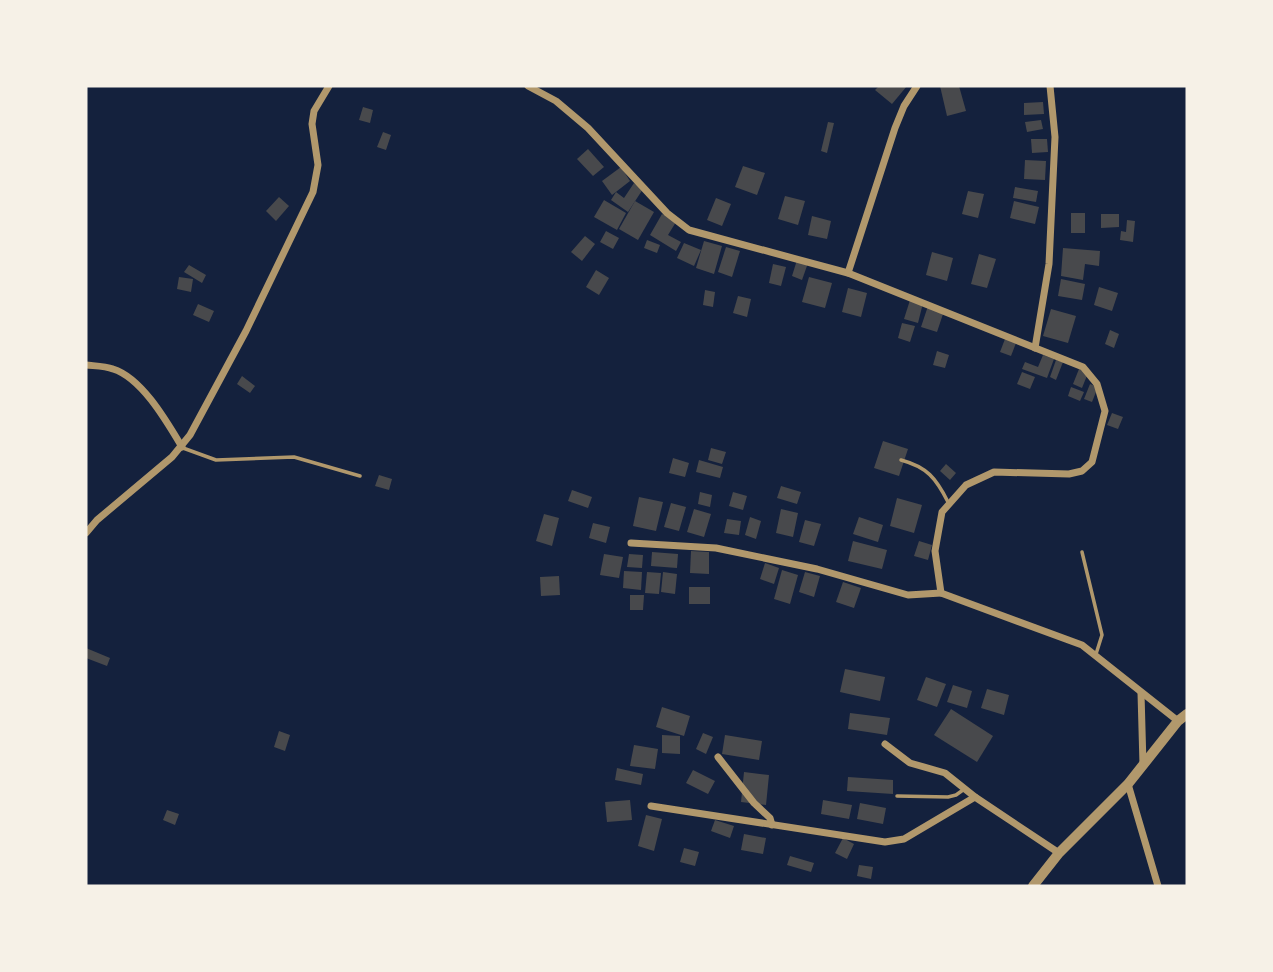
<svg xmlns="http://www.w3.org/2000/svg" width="1273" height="972" font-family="'Public Sans',sans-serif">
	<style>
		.building { fill: #48494c }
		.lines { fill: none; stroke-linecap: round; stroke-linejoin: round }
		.service { stroke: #b1986c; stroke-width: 3.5 }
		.minor { stroke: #b1986c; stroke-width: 7 }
		.tertiary { stroke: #b1986c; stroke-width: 10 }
	</style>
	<rect width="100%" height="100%" fill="#14213d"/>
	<!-- building -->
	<g class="building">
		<path d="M879,86H907L892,104L875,90Z"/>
		<path d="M940,86H959L966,111L947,116Z"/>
		<path d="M1043,102L1044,114L1024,115V103Z"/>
		<path d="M363,107L373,110L370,123L359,120Z"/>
		<path d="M1041,120L1043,129L1027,132L1025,122Z"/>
		<path d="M828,122L834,123L827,153L821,151Z"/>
		<path d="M383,132L391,135L386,150L377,147Z"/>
		<path d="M1031,139H1047L1048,152L1032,153Z"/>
		<path d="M588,149L604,167L593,176L577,159Z"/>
		<path d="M1025,160L1046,161L1045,180L1024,179Z"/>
		<path d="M743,166L765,173L757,195L735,187Z"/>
		<path d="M621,167L630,181L612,195L602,181Z"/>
		<path d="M634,183L643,189L628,212L611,200L616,192L624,198Z"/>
		<path d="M1015,187L1038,191L1036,202L1013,198Z"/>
		<path d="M968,191L984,194L978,218L962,214Z"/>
		<path d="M785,196L805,201L798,225L778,219Z"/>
		<path d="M279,197L289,206L276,221L266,211Z"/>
		<path d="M716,198L731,204L722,226L707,220Z"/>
		<path d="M604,200L626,213L617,230L594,217Z"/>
		<path d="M635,201L654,212L638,240L619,229Z"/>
		<path d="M1014,201L1039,207L1035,224L1010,218Z"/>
		<rect x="1071" y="213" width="14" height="20"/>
		<path d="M662,214L676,222L668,235L681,242L676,251L650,235Z"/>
		<path d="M1101,214H1119V227L1101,228Z"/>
		<path d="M812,216L831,221L827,239L808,235Z"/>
		<path d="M1127,220L1135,221L1133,242L1120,240L1121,231L1126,232Z"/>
		<path d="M606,231L619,238L613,249L600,242Z"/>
		<path d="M585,236L595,244L582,261L571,252Z"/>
		<path d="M647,240L660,245L657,253L644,248Z"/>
		<path d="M704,241L722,246L714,274L696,268Z"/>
		<path d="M684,243L701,250L694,266L677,258Z"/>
		<path d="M726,247L740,251L732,277L718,272Z"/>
		<path d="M1063,248L1100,251L1099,266L1085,264L1083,280L1061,276Z"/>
		<path d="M932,252L953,258L947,281L926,275Z"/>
		<path d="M979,254L996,259L987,288L971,284Z"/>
		<path d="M797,260L808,263L802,280L792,276Z"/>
		<path d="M773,264L786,267L781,286L769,283Z"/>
		<path d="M189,265L206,275L202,283L184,272Z"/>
		<path d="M596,270L609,278L599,295L586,287Z"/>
		<path d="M179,277L193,279L191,292L177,289Z"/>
		<path d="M809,277L832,283L825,308L802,302Z"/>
		<path d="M1061,279L1085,284L1082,300L1058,296Z"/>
		<path d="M1099,287L1118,293L1112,311L1094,305Z"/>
		<path d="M848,288L867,293L861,317L842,312Z"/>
		<path d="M705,290L715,292L713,307L703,305Z"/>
		<path d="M738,296L751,299L747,317L733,313Z"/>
		<path d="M910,300L923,303L918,323L904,319Z"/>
		<path d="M198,304L214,311L209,322L193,315Z"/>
		<path d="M928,306L944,311L937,332L921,327Z"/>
		<path d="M1051,309L1076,316L1068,343L1043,336Z"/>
		<path d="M902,323L915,326L910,342L898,338Z"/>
		<path d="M1110,330L1119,334L1114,348L1105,344Z"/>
		<path d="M1005,339L1016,343L1011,356L1000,352Z"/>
		<path d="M937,351L949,355L945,368L933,365Z"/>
		<path d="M1043,355L1054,359L1047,378L1022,369L1025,362L1038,367Z"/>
		<path d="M1056,360L1063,362L1056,380L1050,377Z"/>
		<path d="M1079,369L1088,373L1082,388L1073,384Z"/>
		<path d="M1022,372L1035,377L1030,389L1017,384Z"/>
		<path d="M242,376L255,386L250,393L237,384Z"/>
		<path d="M1090,384L1098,387L1092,402L1084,399Z"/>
		<path d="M1071,387L1084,392L1080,401L1068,396Z"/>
		<path d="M1112,413L1123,417L1118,429L1107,425Z"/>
		<path d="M883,441L908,449L899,476L874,468Z"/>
		<path d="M711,448L726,452L722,464L708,460Z"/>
		<path d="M673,458L689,463L685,477L669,473Z"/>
		<path d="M699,460L723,467L720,478L696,472Z"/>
		<path d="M946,464L956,473L950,480L940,471Z"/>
		<path d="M379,475L392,479L389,490L375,486Z"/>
		<path d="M781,486L801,492L797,504L777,498Z"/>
		<path d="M572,490L592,497L588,508L568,501Z"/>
		<path d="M700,492L712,495L710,507L698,504Z"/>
		<path d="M733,492L747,496L743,510L729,506Z"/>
		<path d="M639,497L663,502L656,531L633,526Z"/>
		<path d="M897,498L922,505L914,533L890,526Z"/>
		<path d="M671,503L686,507L679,531L664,527Z"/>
		<path d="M694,509L711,514L704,537L687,532Z"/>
		<path d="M781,509L798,513L793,537L776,533Z"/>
		<path d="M544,514L559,518L552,546L536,541Z"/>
		<path d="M750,517L761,521L756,539L745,535Z"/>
		<path d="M859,517L883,525L878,542L853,534Z"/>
		<path d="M727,519L741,521L739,535L724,533Z"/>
		<path d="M805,520L821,524L814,546L799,542Z"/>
		<path d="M593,523L610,527L606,543L589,538Z"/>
		<path d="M853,541L887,550L882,569L848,561Z"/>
		<path d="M919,541L932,545L928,560L914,556Z"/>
		<path d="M691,551L709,552V574L690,573Z"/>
		<path d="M652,552L678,554L677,568L651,566Z"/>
		<path d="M604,554L623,557L619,578L600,575Z"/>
		<path d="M629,554L643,555L642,568L627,567Z"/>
		<path d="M765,563L779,568L774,584L760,579Z"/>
		<path d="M782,570L798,575L790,604L774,599Z"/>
		<path d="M624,571L642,572L641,590L623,588Z"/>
		<path d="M647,572L661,573L659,594L645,593Z"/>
		<path d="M663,572L677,574L675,594L661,592Z"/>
		<path d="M805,572L820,576L814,597L799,592Z"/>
		<path d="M559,576L560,595L541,596L540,577Z"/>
		<path d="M843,582L861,588L854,608L836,602Z"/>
		<rect x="689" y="587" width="21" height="17"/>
		<path d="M630,595H644L643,610H630Z"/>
		<path d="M86,648L110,658L107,666L86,658Z"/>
		<path d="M845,669L885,677L880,701L840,692Z"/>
		<path d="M926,677L946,684L937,707L917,700Z"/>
		<path d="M953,685L972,691L967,708L947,702Z"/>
		<path d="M987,689L1009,695L1004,715L981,708Z"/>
		<path d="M662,707L690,716L684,736L656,727Z"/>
		<path d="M951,709L993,736L977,762L934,735Z"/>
		<path d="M850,713L890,718L887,735L848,729Z"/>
		<path d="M279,731L290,735L285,751L274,747Z"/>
		<path d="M703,733L713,737L706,754L696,749Z"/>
		<path d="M662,735L680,736V754L662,753Z"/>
		<path d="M725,735L762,741L759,760L722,754Z"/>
		<path d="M634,745L658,749L655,769L630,766Z"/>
		<path d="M617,768L643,774L641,785L615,780Z"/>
		<path d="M693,770L715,781L708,794L686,783Z"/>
		<path d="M744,772L769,775L766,805L741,802Z"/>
		<path d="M848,777L893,780V794L847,791Z"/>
		<path d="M630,800L632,820L607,822L605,802Z"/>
		<path d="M823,800L852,805L849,819L821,814Z"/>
		<path d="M860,803L886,808L883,824L857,819Z"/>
		<path d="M167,810L179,814L175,825L163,820Z"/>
		<path d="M646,815L662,819L654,851L638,846Z"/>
		<path d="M715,820L734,826L730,838L711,831Z"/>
		<path d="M744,834L766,838L763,854L741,850Z"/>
		<path d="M843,838L854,844L847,859L835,853Z"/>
		<path d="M684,848L699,852L695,866L680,862Z"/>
		<path d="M790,856L814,863L811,872L787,865Z"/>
		<path d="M859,865L873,867L871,879L857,876Z"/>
	</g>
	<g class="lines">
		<!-- service -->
		<g class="service">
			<path d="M183,448L216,460L294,457L360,476"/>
			<path d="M901,460C927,467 936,478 948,502"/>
			<path d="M1082,552L1102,635L1096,654"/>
			<path d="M897,796L948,797L956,795L963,790"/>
		</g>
		<!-- minor -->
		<g class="minor">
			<path d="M528,86L556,101L588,128L667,213L689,230L848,273L1083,367L1097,384L1105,411L1092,462L1082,471L1069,474L994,472L966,485L942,512L935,551L941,593L1082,645L1178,721"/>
			<path d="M848,273L895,128L904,106L917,86"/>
			<path d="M1035,348L1049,264L1055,137L1050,86"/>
			<path d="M86,365C95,366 105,366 113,369C142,378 167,422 182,447"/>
			<path d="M86,533L97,520L172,457L190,435L246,331L313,192L318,165L312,124L314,111L329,86"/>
			<path d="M631,543L716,548L817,569L908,595L941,593"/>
			<path d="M1141,693L1143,765"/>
			<path d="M885,744L910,763L945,773L975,797"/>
			<path d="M718,757L754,803L770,818L772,825"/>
			<path d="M1128,784L1158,886"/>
			<path d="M651,806L885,842L904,839L975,797L1059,853"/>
		</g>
		<!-- tertiary -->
		<path class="tertiary" d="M1033,886L1059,853L1128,784L1178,721L1187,714"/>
	</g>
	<!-- border -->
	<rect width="1273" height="972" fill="none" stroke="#f6f1e7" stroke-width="175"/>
</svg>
